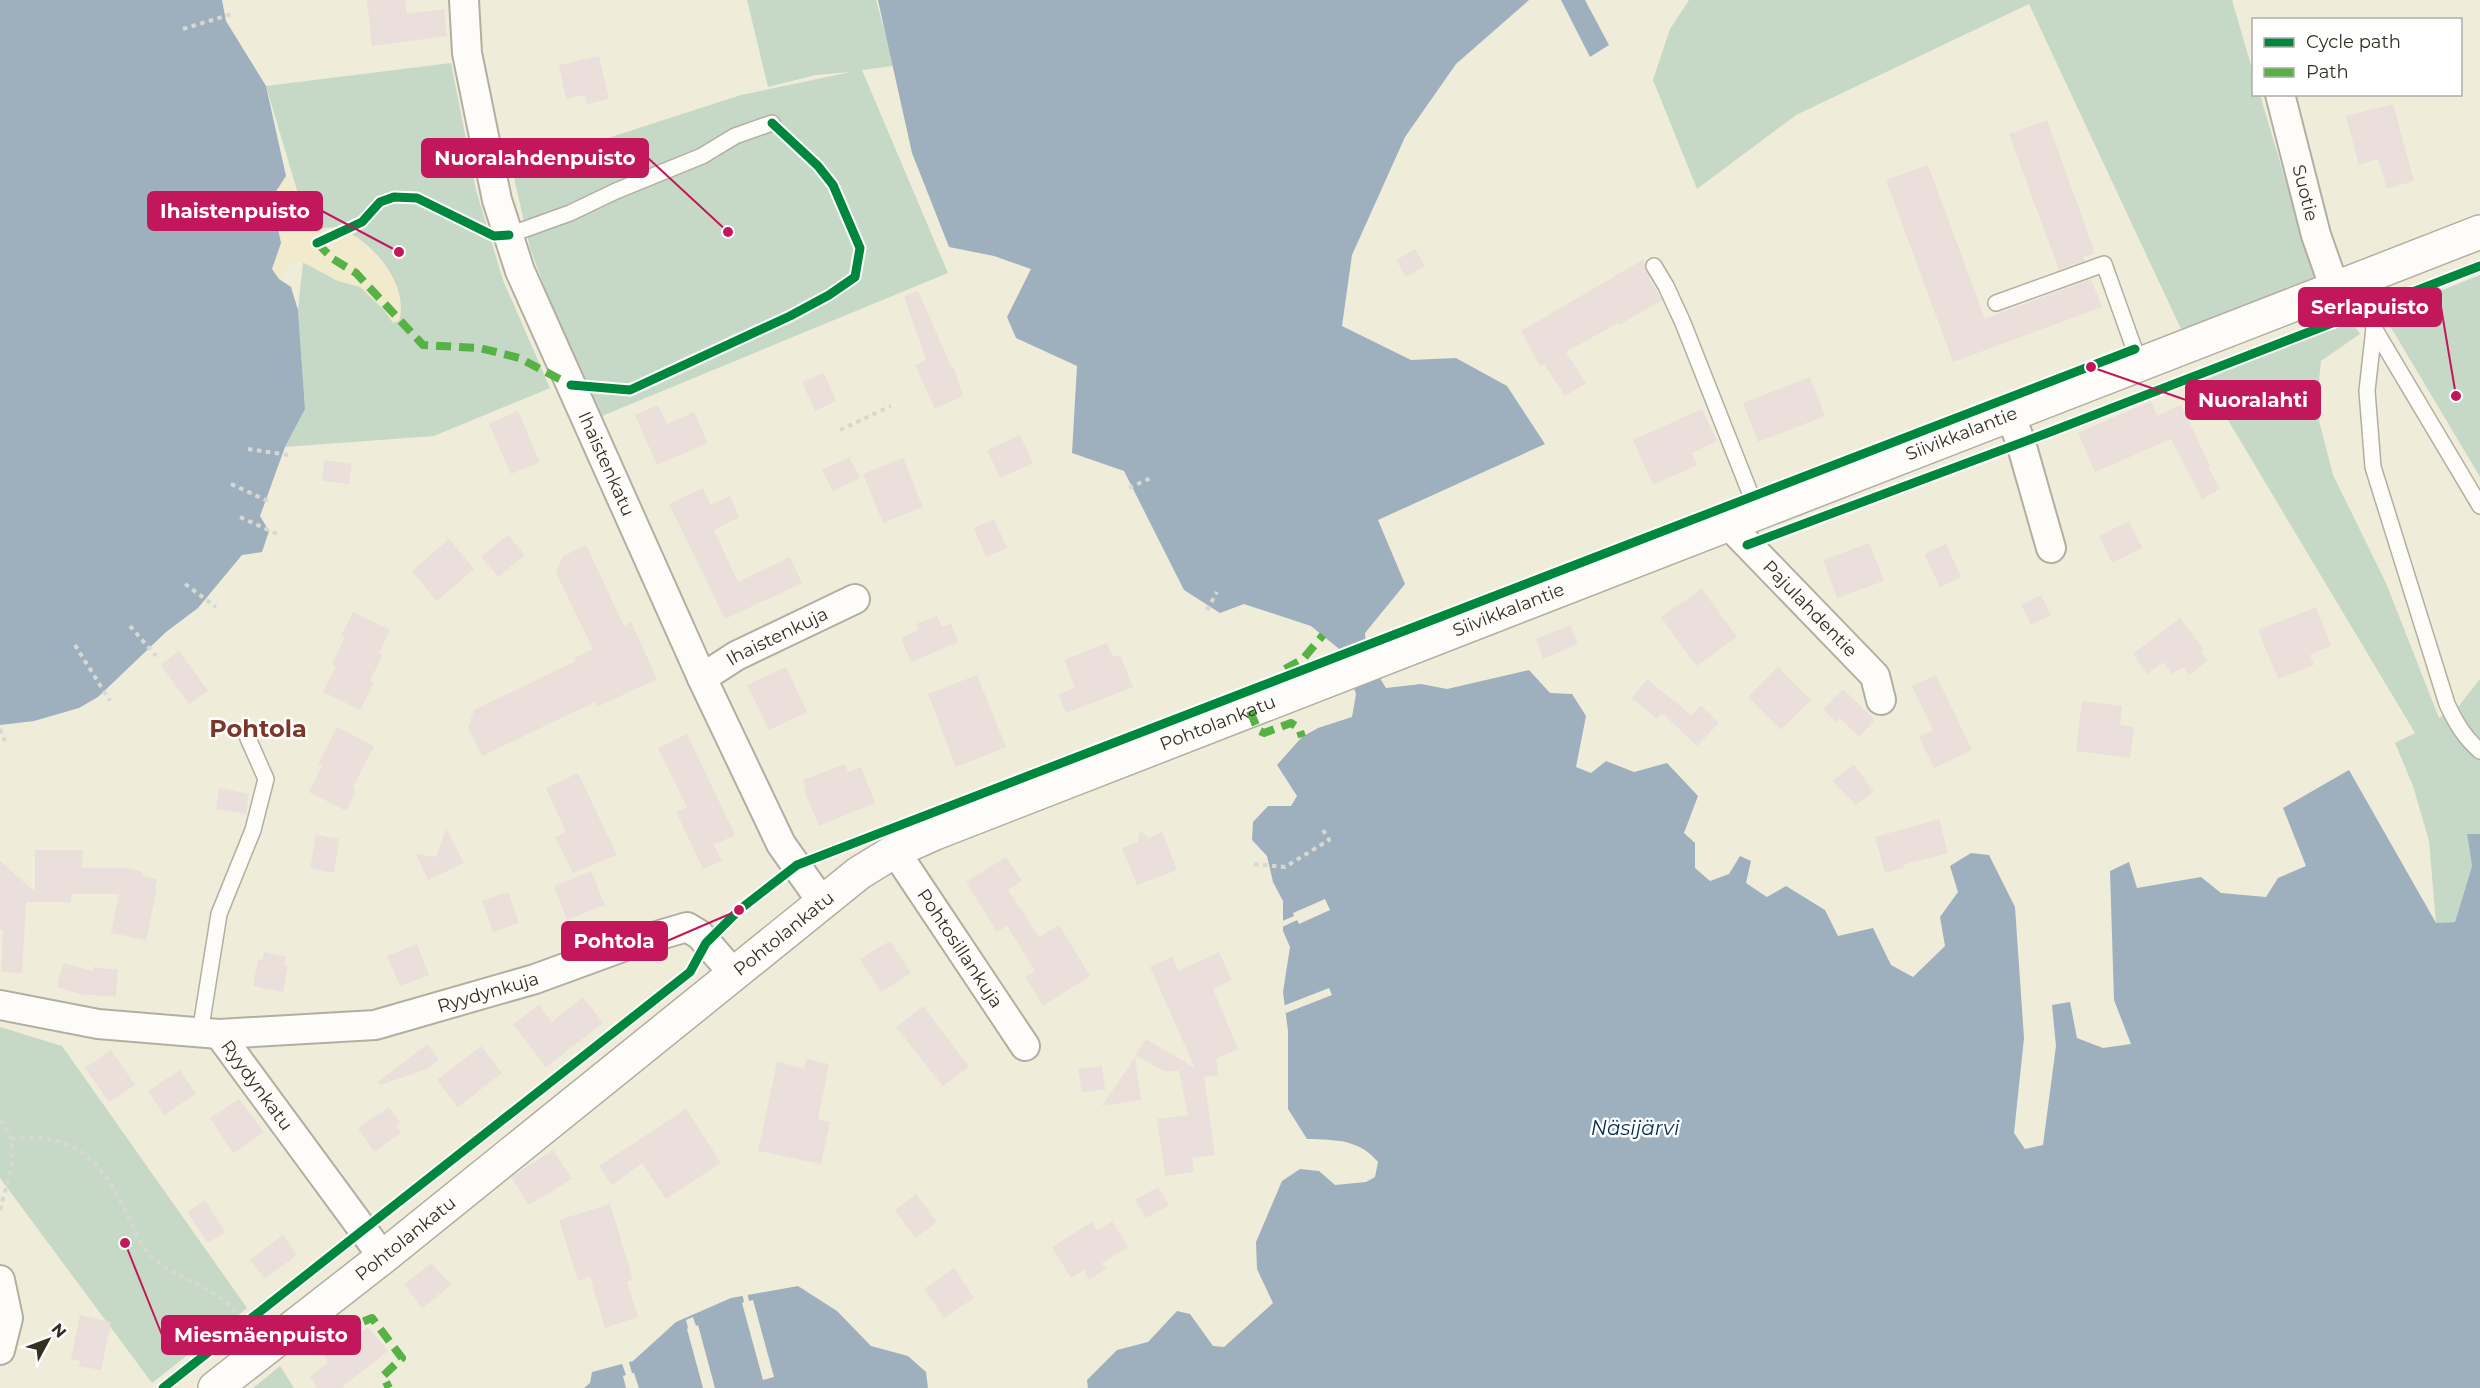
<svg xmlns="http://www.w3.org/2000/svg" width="2480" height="1388" font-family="Montserrat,sans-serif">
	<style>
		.green { fill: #c5d9c6 }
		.sand { fill: #f1eacd }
		.water { fill: #9eb0be }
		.pier { fill: #f0ecda }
		.building { fill: #eadfda }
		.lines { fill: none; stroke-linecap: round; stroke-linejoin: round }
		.lane-casing { stroke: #b2afa1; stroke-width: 18 }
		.street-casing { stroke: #b2afa1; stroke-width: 32 }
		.secondary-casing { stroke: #b2afa1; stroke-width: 36 }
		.path { stroke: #d8d8d2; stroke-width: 4; stroke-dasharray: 4.5 4.5; stroke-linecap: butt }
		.lane { stroke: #fdfcf9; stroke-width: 15 }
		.street { stroke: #fdfcf9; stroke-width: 28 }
		.secondary { stroke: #fdfcf9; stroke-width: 33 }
		.quiet { stroke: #56b245; stroke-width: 8; stroke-dasharray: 15 8; stroke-linecap: butt }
		.cycleway-casing { stroke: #fff; stroke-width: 13 }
		.cycleway { stroke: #00873e; stroke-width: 9 }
		.labels { text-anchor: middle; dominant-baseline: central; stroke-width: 5; stroke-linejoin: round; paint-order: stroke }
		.street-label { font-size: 18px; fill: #322f23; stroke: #fff }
		.water-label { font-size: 20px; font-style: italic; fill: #012e54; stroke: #fff }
		.district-label { font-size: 24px; font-weight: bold; fill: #7c362a; stroke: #fff }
		.leader { fill: none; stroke: #c2185b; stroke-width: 2 }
		.callout-dot { fill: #c2185b; stroke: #fff; stroke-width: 2 }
		.callout { fill: #c2185b; stroke: #c2185b; stroke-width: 2 }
		.callout-label { font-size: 20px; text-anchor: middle; font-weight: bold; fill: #fff }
	</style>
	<rect width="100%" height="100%" fill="#f0ecda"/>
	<!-- green -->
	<g class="green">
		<path d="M747,0H876L887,40L878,0H1098L893,66L862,70L948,273L602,416L558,323L530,248L512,169L741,95L851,72L816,75L768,87Z"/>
		<path d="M1689,0H2232L2253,72L2254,94L2260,95L2316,283L2182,331L2029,4L1796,115L1697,189L1653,80L1670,29Z"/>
		<path d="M451,63L476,190L503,280L550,388L434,436L285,447L305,409L298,310L307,224L266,86Z"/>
		<path d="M2480,275V477L2383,314Z"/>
		<path d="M2351,321L2360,334L2321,361L2316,409L2333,475L2386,583L2439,718L2458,707L2480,679V834L2467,835L2472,866L2455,922L2436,923L2429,841L2413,786L2395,743L2415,733L2204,380Z"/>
		<path d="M0,1027L62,1046L247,1308L152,1383L0,1178Z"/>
		<path d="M280,1366L294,1388H253Z"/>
	</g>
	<!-- sand -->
	<path class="sand" d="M286,176L292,182L307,224C311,225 316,228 320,228C326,229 332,226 338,228C372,239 410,285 399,321L393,323L384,310L360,287L338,281L304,263L293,261L279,279L272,269L281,243L275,213V193Z"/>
	<!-- water -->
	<g class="water">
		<path d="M0,0H222L226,21L266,86L286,176L275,193V213L281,243L272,269L279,279L291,287L298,310L305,409L285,447L260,516L269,531L262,552L242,555L198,608L166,632L98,697L79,708L34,721L0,725Z"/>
		<path d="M878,0H1529L1456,64L1405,137L1352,255L1342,326L1411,360L1456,358L1507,386L1545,444L1378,520L1405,584L1365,633C1365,652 1376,672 1386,688L1421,684L1447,689L1529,670L1550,693L1572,694L1586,716L1576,767L1591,773L1606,761L1634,772L1667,763L1698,796L1684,833L1695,843V868L1710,881L1729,874L1740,856L1751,861L1746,883L1767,897L1786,886L1825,910L1838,936L1873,928L1891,965L1913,977L1945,946L1940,917L1958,892L1950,866L1971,853L1989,855L2015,907L2024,1038L2014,1133L2025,1149L2043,1145L2056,1046L2052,1005L2070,1002L2077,1038L2103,1048L2131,1044L2114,1000L2110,871L2129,862L2137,888L2201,877L2221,893L2266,897L2278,878L2306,866L2283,808L2349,770L2436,923L2455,922L2472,866L2467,834H2480V1388H1088L1087,1380L1117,1350L1148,1342L1177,1311L1190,1314L1213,1346L1224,1347L1273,1303L1257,1269L1256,1242L1282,1181L1300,1169L1319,1171L1335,1185L1366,1182L1375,1177L1378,1162C1359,1139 1336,1140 1307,1139L1288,1109V1031L1283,992L1290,947L1283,931V901L1273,882L1267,856L1252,840L1253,822L1268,806H1291L1297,796L1277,765L1302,737L1318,728L1352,717L1356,694L1344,658L1338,648L1311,626L1244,604L1220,613L1184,590L1124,471L1072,453L1077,366L1016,338L1007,317L1031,269L994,256L949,247L912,153Z"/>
		<path d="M1561,0H1585L1609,45L1590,57Z"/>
		<path d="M798,1286L837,1311L871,1346L908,1356L926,1372L928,1388H584L590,1383L592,1372L633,1361L676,1322L731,1298Z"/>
	</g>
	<!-- pier -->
	<g class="pier">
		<path d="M1325,899L1330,910L1299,924L1297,920L1280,928V922L1294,916L1293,913Z"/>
		<path d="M1329,988L1332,995L1286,1013L1283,1006Z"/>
		<path d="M747,1292L749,1301L753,1300L774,1377L763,1380L742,1303L744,1302L742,1293Z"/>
		<path d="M693,1317L696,1326L698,1325L715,1388H703L687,1329L688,1328L686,1320Z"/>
		<path d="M628,1359L632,1373H634L639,1388H626L623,1376L626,1375L621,1361Z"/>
	</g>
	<!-- building -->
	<g class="building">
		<path d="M367,0H405L407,14L444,9L447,36L372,46Z"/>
		<path d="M599,56L609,99L587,104L585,95L566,99L559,65Z"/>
		<path d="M2393,104L2414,181L2387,189L2378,159L2359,165L2346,116Z"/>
		<path d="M2047,120L2095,253L2083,257L2085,261L2059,270L2009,134Z"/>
		<path d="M1928,165L1985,319L2091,279L2102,307L1953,362L1886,180Z"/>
		<path d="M1415,249L1425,266L1406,277L1396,260Z"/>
		<path d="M1644,259L1646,271L1662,300L1619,325L1618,323L1566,352L1586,383L1565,396L1544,364L1540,366L1521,331Z"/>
		<path d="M918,291L951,366L954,368L963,396L935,409L915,365L926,360L904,296Z"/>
		<path d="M824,373L836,401L815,411L802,382Z"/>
		<path d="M1810,377L1825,416L1758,442L1743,403Z"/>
		<path d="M2151,401L2157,416L2181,405L2210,466L2208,467L2220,489L2202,499L2171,439L2095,472L2078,433Z"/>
		<path d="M658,405L667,424L694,412L708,443L657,465L635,415Z"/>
		<path d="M1702,409L1717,441L1692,453L1697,465L1653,485L1633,440Z"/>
		<path d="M518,411L540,462L511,474L489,424Z"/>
		<path d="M1020,435L1033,463L1000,478L987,450Z"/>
		<path d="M849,457L860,478L833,491L822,470Z"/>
		<path d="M903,458L923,507L883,523L863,474Z"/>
		<path d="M324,460L352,464L349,484L322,481Z"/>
		<path d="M703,488L711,505L730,496L739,517L714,530L738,582L790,557L802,583L725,619L669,504Z"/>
		<path d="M994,519L1007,548L986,557L974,528Z"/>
		<path d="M2129,521L2142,548L2112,563L2099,536Z"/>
		<path d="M508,535L525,555L498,577L481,557Z"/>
		<path d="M449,539L474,569L437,601L412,571Z"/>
		<path d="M1869,543L1884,581L1837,598L1823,560Z"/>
		<path d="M1946,544L1961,577L1940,587L1924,554Z"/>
		<path d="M586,545L624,626L631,622L657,679L597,707L595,702L482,756L468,728L474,710L576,661L574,658L593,649L556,573L563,556Z"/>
		<path d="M1702,589L1737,637L1696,666L1661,617Z"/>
		<path d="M2041,595L2051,615L2031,625L2021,605Z"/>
		<path d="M2316,607L2331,646L2310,655L2314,665L2278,679L2258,630Z"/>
		<path d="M353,612L390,630L379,653L383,655L370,681L374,683L360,710L323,692L336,666L332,664L345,637L341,636Z"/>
		<path d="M937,616L942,627L951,623L958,642L911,662L901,638L919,630L916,624Z"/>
		<path d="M2180,618L2204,650L2201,652L2207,661L2189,675L2183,667L2172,674L2163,662L2147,674L2133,654Z"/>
		<path d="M1570,625L1578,644L1543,659L1536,639Z"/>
		<path d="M1107,643L1113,657L1120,655L1133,687L1066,713L1058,694L1075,688L1064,660Z"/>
		<path d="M179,651L208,691L189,704L161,665Z"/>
		<path d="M786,667L807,712L769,730L747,685Z"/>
		<path d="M1778,667L1811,700L1781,730L1748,697Z"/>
		<path d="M977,675L1006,747L956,767L928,694Z"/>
		<path d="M1936,675L1972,750L1934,768L1919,737L1933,730L1912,686Z"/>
		<path d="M1647,679L1691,715L1701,705L1719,723L1697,746L1662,713L1657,719L1632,698Z"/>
		<path d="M1843,689L1875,720L1859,737L1840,718L1836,722L1823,709Z"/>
		<path d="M2082,701L2122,706L2120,725L2134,727L2130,758L2076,751Z"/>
		<path d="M337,727L374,746L353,787L356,792L346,811L309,792L322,766L318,764Z"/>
		<path d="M687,734L735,835L714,845L722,861L703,869L676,812L687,807L658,748Z"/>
		<path d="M845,764L848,772L861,767L875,803L819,826L804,790L806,789L803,780Z"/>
		<path d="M1854,765L1874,792L1856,805L1832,781Z"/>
		<path d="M578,773L617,855L573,873L555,837L566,832L546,788Z"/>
		<path d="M219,788L249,794L246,814L216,809Z"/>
		<path d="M1939,819L1948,853L1903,865L1904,868L1885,873L1875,837Z"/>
		<path d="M446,828L464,863L428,880L416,854L436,857Z"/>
		<path d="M1140,831L1149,838L1162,832L1177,870L1137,885L1122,848L1138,842Z"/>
		<path d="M316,835L339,839L334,873L310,868Z"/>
		<path d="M35,850H83L82,868H126L143,872L142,876L157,879L155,889H157L146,940L111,933L119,894H71V902H26L22,973L1,972L3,929L0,930V861L35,892Z"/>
		<path d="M1006,857L1022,881L1008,890L1039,937L1059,925L1090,976L1043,1006L1025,977L1035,971L1007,926L997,932L966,882Z"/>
		<path d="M591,871L605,905L567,920L554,886Z"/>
		<path d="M508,892L519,923L493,932L482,901Z"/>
		<path d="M890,941L911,973L881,992L860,959Z"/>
		<path d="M417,944L429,975L400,986L387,956Z"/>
		<path d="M264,952L286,957L284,965H288L283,992L253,986L258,960H262Z"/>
		<path d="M1219,952L1232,980L1213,989L1238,1049L1216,1059L1219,1075L1204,1077L1215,1155L1192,1158L1194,1172L1165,1176L1157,1119L1188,1115L1179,1071H1164L1135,1055L1146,1039L1195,1068L1150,967L1172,957L1178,971Z"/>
		<path d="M63,963L93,971V967L118,970L116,997L79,994L57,987Z"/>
		<path d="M583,997L603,1023L546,1067L513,1024L539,1005L552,1022Z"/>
		<path d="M923,1006L969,1067L943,1086L896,1027Z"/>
		<path d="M427,1044L439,1060L427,1069L380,1085L378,1082Z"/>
		<path d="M481,1046L502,1073L458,1107L437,1080Z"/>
		<path d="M111,1050L135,1085L109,1102L85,1068Z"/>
		<path d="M1135,1057L1141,1100L1102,1106Z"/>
		<path d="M806,1059L829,1064L818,1119L830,1122L821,1164L758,1151L777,1062L804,1068Z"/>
		<path d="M1102,1066L1105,1089L1082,1093L1078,1069Z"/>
		<path d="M180,1070L196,1094L164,1115L148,1091Z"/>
		<path d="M239,1099L264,1132L233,1153L210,1118Z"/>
		<path d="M389,1107L400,1123L396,1126L401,1133L374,1152L358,1128Z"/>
		<path d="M686,1109L721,1163L666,1199L642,1163L612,1185L599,1166Z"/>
		<path d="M553,1150L572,1179L529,1205L511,1177Z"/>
		<path d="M1158,1187L1169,1205L1146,1218L1135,1200Z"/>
		<path d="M916,1194L937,1222L915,1238L895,1210Z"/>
		<path d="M205,1200L225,1232L208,1243L187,1212Z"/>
		<path d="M610,1204L633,1280L627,1282L638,1317L605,1328L590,1277L578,1281L559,1220Z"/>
		<path d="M1112,1221L1128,1247L1102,1263L1106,1269L1089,1280L1084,1270L1071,1278L1052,1247L1092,1222L1097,1231Z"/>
		<path d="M283,1235L297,1255L265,1279L250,1260Z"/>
		<path d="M431,1263L451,1285L422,1308L404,1285Z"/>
		<path d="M954,1268L974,1298L944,1318L924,1289Z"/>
		<path d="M80,1315L111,1322L101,1370L78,1366L80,1361L71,1359Z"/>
		<path d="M368,1327L388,1351L341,1388H318L310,1377L328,1363L324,1357L357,1331L359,1334Z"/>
	</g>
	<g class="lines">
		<!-- lane casing -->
		<g class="lane-casing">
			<g id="lane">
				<path d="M509,235L570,213L616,191L702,156L735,136L772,123"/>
				<path d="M1654,266L1666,286L1683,323L1758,513"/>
				<path d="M2358,280L2374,328L2367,391L2373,467L2447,704C2456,723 2464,737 2480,751"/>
				<path d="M1996,303L2104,264L2140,365"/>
				<path d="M2374,328L2480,506"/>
				<path d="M200,1033L219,914L253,830L266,779L247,736"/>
			</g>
		</g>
		<!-- street casing -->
		<g class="street-casing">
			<g id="street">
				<path id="s1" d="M464,0L467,53L497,200L520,271L702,678L781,844L822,902"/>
				<path id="s2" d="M2280,94L2316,235L2335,289"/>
				<path d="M2010,415L2021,443L2051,548"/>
				<path id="s3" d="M1728,524L1875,676L1881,700"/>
				<path id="s4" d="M702,678L736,656L855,599"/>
				<path id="s5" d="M895,851L1025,1046"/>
				<path id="s6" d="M0,1005L98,1024L219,1034L383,1257"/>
				<path id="s7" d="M219,1034L375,1025L535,979L636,942L687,927L700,935L734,974"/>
				<path d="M0,1280L8,1318L0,1350"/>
			</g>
		</g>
		<!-- secondary casing -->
		<g class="secondary-casing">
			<g id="secondary">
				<path id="s8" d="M215,1388L383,1257L859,873L895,851L935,833L2480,232"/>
			</g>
		</g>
		<!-- path -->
		<g class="path">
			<path d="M183,29L235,13"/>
			<path d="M840,430L891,406"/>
			<path d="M248,449L289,455"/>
			<path d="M231,484L270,502"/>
			<path d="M1129,488L1153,477"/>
			<path d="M240,517L277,534"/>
			<path d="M185,584L216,607"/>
			<path d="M1207,610L1217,592"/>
			<path d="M130,626L156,656"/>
			<path d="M75,645L110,701"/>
			<path d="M0,729L5,741"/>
			<path d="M1254,864L1285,867L1329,840L1323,830"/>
			<path d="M0,1120C25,1149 6,1180 0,1211"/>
			<path d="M11,1139C74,1131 101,1160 127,1214C134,1227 141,1247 152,1257C174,1277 204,1284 227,1303C234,1308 239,1317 245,1323"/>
		</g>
		<!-- lane -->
		<use href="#lane" class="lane"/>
		<!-- street -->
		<use href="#street" class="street"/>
		<!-- secondary -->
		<use href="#secondary" class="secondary"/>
		<!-- quiet -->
		<g class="quiet">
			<path d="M317,243L333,259L356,273L423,345L480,348L519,358L571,385"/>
			<path d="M1285,669L1303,659L1323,635"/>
			<path d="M1250,711L1258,730L1264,733L1291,723L1299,728L1302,737"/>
			<path d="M321,1339L372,1318L402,1358L383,1376L389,1388"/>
		</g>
		<!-- cycleway casing -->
		<g class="cycleway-casing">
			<g id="cycleway">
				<path d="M317,243L362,222L380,202L394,197L417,198L494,236L509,235"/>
				<path d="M571,385L630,390L790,316L829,295L855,277L860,248L833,185L818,166L772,123"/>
				<path d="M1747,545L2050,432L2480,266"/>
				<path d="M163,1388L690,972L706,943L739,910L797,865L2135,349"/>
			</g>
		</g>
		<!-- cycleway -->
		<use href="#cycleway" class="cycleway"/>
	</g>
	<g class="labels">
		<!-- street labels -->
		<g class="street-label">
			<text stroke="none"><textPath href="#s2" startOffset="102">Suotie</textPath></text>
			<text stroke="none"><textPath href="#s8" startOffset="2012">Siivikkalantie</textPath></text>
			<text stroke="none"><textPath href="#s1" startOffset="489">Ihaistenkatu</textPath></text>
			<text stroke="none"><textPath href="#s8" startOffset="1526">Siivikkalantie</textPath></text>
			<text stroke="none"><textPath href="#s3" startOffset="118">Pajulahdentie</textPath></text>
			<text stroke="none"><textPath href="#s4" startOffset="86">Ihaistenkuja</textPath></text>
			<text stroke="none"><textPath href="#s8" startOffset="1214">Pohtolankatu</textPath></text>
			<text stroke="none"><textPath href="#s8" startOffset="728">Pohtolankatu</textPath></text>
			<text stroke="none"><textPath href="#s5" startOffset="117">Pohtosillankuja</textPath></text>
			<text stroke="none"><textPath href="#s7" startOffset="274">Ryydynkuja</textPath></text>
			<text stroke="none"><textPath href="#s6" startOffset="285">Ryydynkatu</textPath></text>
			<text stroke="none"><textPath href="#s8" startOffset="242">Pohtolankatu</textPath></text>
		</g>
		<!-- water labels -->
		<g class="water-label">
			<text x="1635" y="1128">Näsijärvi</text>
		</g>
		<!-- district labels -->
		<g class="district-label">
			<text x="258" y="728">Pohtola</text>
		</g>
	</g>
	<!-- callouts -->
	<path class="leader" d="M728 232L648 158M399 252L322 211M2456 396L2441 307M2091 367L2186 400M739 910L667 941M125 1243L162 1335"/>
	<g class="callout-dot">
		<circle cx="728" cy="232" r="6"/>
		<circle cx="399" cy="252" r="6"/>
		<circle cx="2456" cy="396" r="6"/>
		<circle cx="2091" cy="367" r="6"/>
		<circle cx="739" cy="910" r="6"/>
		<circle cx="125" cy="1243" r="6"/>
	</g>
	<g class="callout">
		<rect x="422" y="139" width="226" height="38" rx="6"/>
		<rect x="148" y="192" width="174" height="38" rx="6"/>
		<rect x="2299" y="288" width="142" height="38" rx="6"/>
		<rect x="2186" y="381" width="134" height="38" rx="6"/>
		<rect x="562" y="922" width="105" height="38" rx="6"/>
		<rect x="162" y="1316" width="198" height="38" rx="6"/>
	</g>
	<g class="callout-label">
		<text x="535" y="165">Nuoralahdenpuisto</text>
		<text x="235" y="218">Ihaistenpuisto</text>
		<text x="2370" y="314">Serlapuisto</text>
		<text x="2253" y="407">Nuoralahti</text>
		<text x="614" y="948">Pohtola</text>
		<text x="261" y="1342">Miesmäenpuisto</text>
	</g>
	<!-- legend -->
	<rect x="2252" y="18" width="210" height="78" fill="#ffffff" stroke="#adaca7" stroke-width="1.5"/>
	<rect x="2264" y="38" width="30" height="9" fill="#00873e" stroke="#adaca7" stroke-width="1.5"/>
	<text x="2306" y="48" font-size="18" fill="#322f23">Cycle path</text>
	<rect x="2264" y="68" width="30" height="9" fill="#56b245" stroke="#adaca7" stroke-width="1.5"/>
	<text x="2306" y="78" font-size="18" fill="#322f23">Path</text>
	<!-- north arrow -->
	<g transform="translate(48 1340) rotate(49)" stroke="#ffffff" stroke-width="4.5" paint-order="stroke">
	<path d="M0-4.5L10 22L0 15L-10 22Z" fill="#322f23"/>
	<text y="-9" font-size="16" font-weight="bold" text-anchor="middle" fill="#322f23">N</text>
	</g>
</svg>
